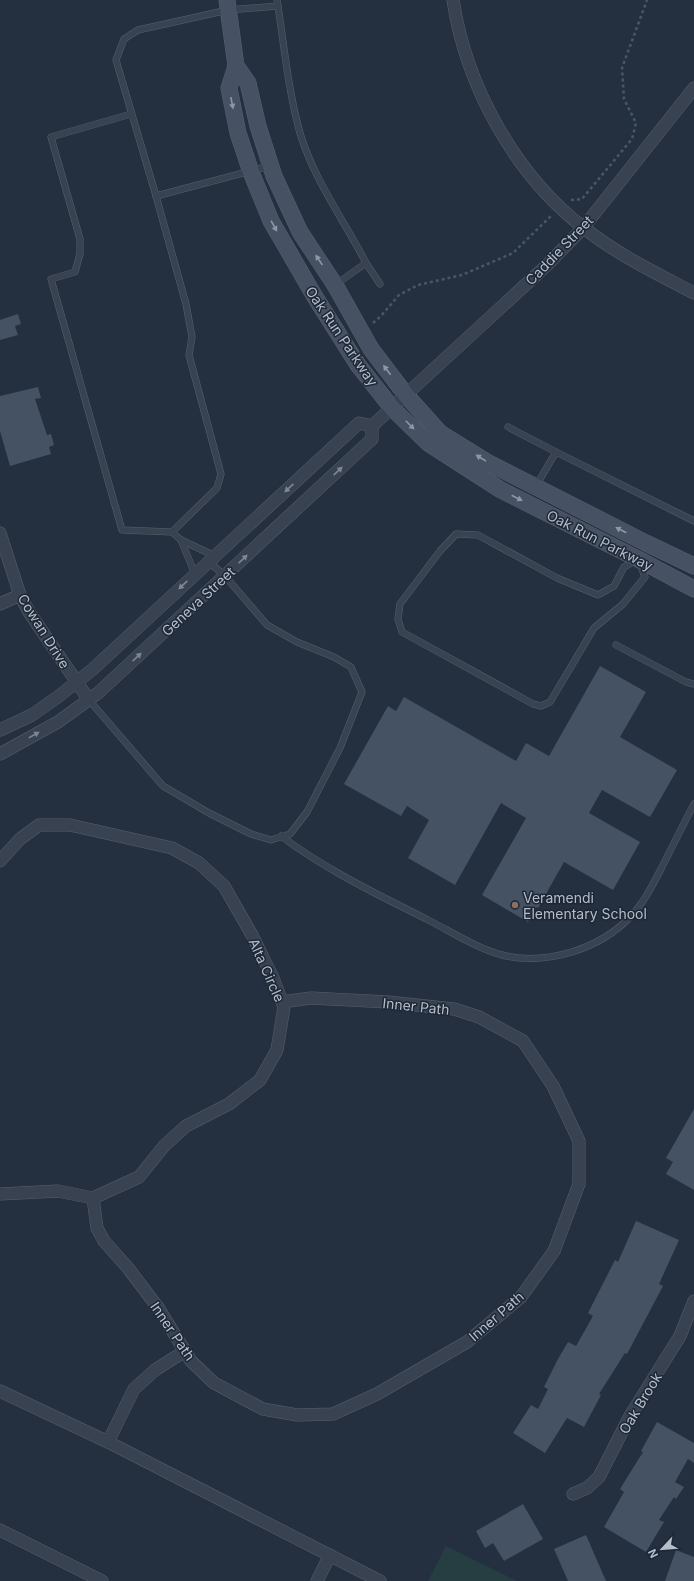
<svg xmlns="http://www.w3.org/2000/svg" width="694" height="1581" font-family="Inter,sans-serif">
	<style>
		.green { fill: #263e41 }
		.building { fill: #455264 }
		.lines { fill: none; stroke-linecap: round; stroke-linejoin: round }
		.lane-casing { stroke: #56606d; stroke-width: 7 }
		.street-casing { stroke: #56606d; stroke-width: 13 }
		.secondary-casing { stroke: #56606d; stroke-width: 17 }
		.path { stroke: #445b5e; stroke-width: 2.5; stroke-dasharray: 3 3; stroke-linecap: butt }
		.lane { stroke: #384250; stroke-width: 6 }
		.street { stroke: #384250; stroke-width: 12 }
		.secondary { stroke: #465163; stroke-width: 16 }
		.oneway { fill: #8e97a6 }
		.oneway2 { fill: #7d8693 }
		.education-dot { fill: #8d6e63; stroke: #1d2735; stroke-width: 1.5 }
		.labels { text-anchor: middle; dominant-baseline: central; stroke-width: 3; stroke-linejoin: round; paint-order: stroke }
		.street-label { font-size: 14px; fill: #b5bdca; stroke: #1d2735 }
		.poi-label { font-size: 14px; fill: #b5bdca; stroke: #1d2735; text-anchor: start }
	</style>
	<rect width="100%" height="100%" fill="#243040"/>
	<!-- green -->
	<path class="green" d="M446,1546L517,1581H428Z"/>
	<!-- building -->
	<g class="building">
		<path d="M18,314L21,324L15,326L18,335L0,340V320Z"/>
		<path d="M38,387L41,398L35,399L47,435L51,434L54,445L49,447L51,454L10,466L0,431V396Z"/>
		<path d="M600,666L646,692L620,737L677,770L650,817L602,790L589,813L640,842L613,890L564,862L538,908L536,907L528,922L482,895L526,818L501,803L455,885L408,858L429,820L407,806L401,816L344,784L388,706L396,711L404,697L516,761L526,743L549,756Z"/>
		<path d="M694,1109V1190L666,1174L673,1162L666,1158Z"/>
		<path d="M636,1221L679,1240L659,1284L663,1286L627,1354L625,1353L599,1394L601,1395L584,1427L567,1418L545,1453L513,1433L531,1405L538,1409L548,1389L544,1387L558,1359L568,1342L576,1346L593,1316L588,1313L615,1260L618,1262Z"/>
		<path d="M657,1422L694,1443V1463L688,1459L675,1482L684,1487L676,1499L674,1497L659,1520L664,1522L646,1552L604,1527L624,1492L620,1489L643,1452L641,1451Z"/>
		<path d="M523,1504L543,1539L504,1561L493,1543L485,1548L476,1531Z"/>
		<path d="M586,1535L606,1581H568L554,1549Z"/>
		<path d="M676,1550L694,1557V1581H665Z"/>
	</g>
	<g class="lines">
		<!-- lane casing -->
		<g class="lane-casing">
			<g id="lane">
				<path d="M277,0C284,44 288,90 300,133C314,180 344,220 366,263L335,285"/>
				<path d="M131,114L51,137L80,239V254L75,272L51,279L122,530L172,532L217,488L221,474L189,355L192,337L186,304L156,196"/>
				<path d="M270,166L156,196L116,60L124,39L138,30L228,10L278,6"/>
				<path d="M366,263L380,284"/>
				<path d="M508,427L556,452L694,521"/>
				<path d="M536,486L556,452"/>
				<path d="M172,532L181,540L215,556"/>
				<path d="M456,534L478,535L557,578L598,595L614,586L624,567L638,559L645,577L623,604L594,628L550,702L541,706L533,704L402,632L398,619L400,604L440,551Z"/>
				<path d="M181,540L195,574"/>
				<path d="M616,645L686,682L694,684"/>
				<path d="M89,700L163,786L209,813L251,834L271,840L290,834L307,812L340,748L362,692L351,667L334,657L297,642L267,625L225,576L209,562"/>
				<path d="M281,836C326,870 379,895 428,920C452,932 476,948 502,955C546,966 600,949 630,917C644,903 652,886 661,869C672,847 683,825 694,804"/>
			</g>
		</g>
		<!-- street casing -->
		<g class="street-casing">
			<g id="street">
				<path d="M453,0C466,86 515,175 584,228C618,255 656,273 694,293"/>
				<path d="M372,426L548,264L583,228L694,88"/>
				<path d="M0,533L20,595L29,612L89,700"/>
				<path d="M0,604L20,595"/>
				<path d="M0,730L32,715L59,696L93,669L359,423L372,426"/>
				<path d="M0,754L58,722L98,693L372,439V426"/>
				<path d="M0,861L20,839L39,825H70L172,848L199,863L224,886L252,935L273,978L284,1007L277,1050L260,1080L229,1104L186,1126L164,1146L139,1177L93,1198L58,1191L0,1194"/>
				<path d="M93,1198L97,1228L104,1241L128,1268L159,1309L191,1361L214,1383L263,1409L297,1415L333,1414L377,1394L467,1342L521,1297L554,1251L579,1184V1141L553,1086L523,1041L479,1017L454,1009L388,1002L311,998L282,1002"/>
				<path d="M0,1391L108,1442L380,1581"/>
				<path d="M108,1442L134,1389L155,1370L185,1351"/>
				<path d="M573,1494L587,1488L599,1477L630,1416L680,1336L694,1301"/>
				<path d="M0,1530L102,1581"/>
				<path d="M317,1581L330,1555"/>
			</g>
		</g>
		<!-- secondary casing -->
		<g class="secondary-casing">
			<g id="secondary">
				<path d="M227,0L236,66L248,83L258,126L274,176L300,232L335,285L371,349L406,395L440,433L487,462L646,543L694,566"/>
				<path d="M236,66L229,88L238,133L251,172L271,221L315,297L358,365L392,408L428,443L501,490L638,559L694,589"/>
			</g>
		</g>
		<!-- path -->
		<g class="path">
			<path d="M571,200L582,199L632,139L636,123L624,99L622,68L647,0"/>
			<path d="M373,323L381,316L399,295L418,285L462,275L513,253L552,215"/>
		</g>
		<!-- lane -->
		<use href="#lane" class="lane"/>
		<!-- street -->
		<use href="#street" class="street"/>
		<!-- secondary -->
		<use href="#secondary" class="secondary"/>
	</g>
	<!-- one-way arrows -->
	<defs><path id="oneway-solid" d="M-6-.8H1V-3.2L6.5 0L1 3.2V.8H-6Z"/></defs>
	<g class="oneway">
		<use href="#oneway-solid" transform="translate(232 103) rotate(79)"/>
		<use href="#oneway-solid" transform="translate(274 226) rotate(61)"/>
		<use href="#oneway-solid" transform="translate(319 260) rotate(-124)"/>
		<use href="#oneway-solid" transform="translate(387 370) rotate(-127)"/>
		<use href="#oneway-solid" transform="translate(410 425) rotate(45)"/>
		<use href="#oneway-solid" transform="translate(481 458) rotate(-148)"/>
		<use href="#oneway-solid" transform="translate(517 498) rotate(27)"/>
		<use href="#oneway-solid" transform="translate(621 530) rotate(-153)"/>
	</g>
	<g class="oneway2">
		<use href="#oneway-solid" transform="translate(338 471) rotate(-43)"/>
		<use href="#oneway-solid" transform="translate(289 488) rotate(137)"/>
		<use href="#oneway-solid" transform="translate(243 559) rotate(-43)"/>
		<use href="#oneway-solid" transform="translate(183 585) rotate(137)"/>
		<use href="#oneway-solid" transform="translate(137 657) rotate(-43)"/>
		<use href="#oneway-solid" transform="translate(34 735) rotate(-29)"/>
	</g>
	<!-- markers -->
	<circle class="education-dot" cx="515" cy="905" r="4"/>
	<g class="labels">
		<!-- street labels -->
		<g class="street-label">
			<text transform="translate(559 250) rotate(-46)">Caddie Street</text>
			<text transform="translate(342 336) rotate(56)">Oak Run Parkway</text>
			<text transform="translate(600 540) rotate(27)">Oak Run Parkway</text>
			<text transform="translate(198 601) rotate(-43)">Geneva Street</text>
			<text transform="translate(44 631) rotate(58)">Cowan Drive</text>
			<text transform="translate(267 970) rotate(66)">Alta Circle</text>
			<text transform="translate(416 1006) rotate(6)">Inner Path</text>
			<text transform="translate(496 1316) rotate(-41)">Inner Path</text>
			<text transform="translate(173 1331) rotate(56)">Inner Path</text>
			<text transform="translate(640 1403) rotate(-59)">Oak Brook</text>
		</g>
		<!-- poi labels -->
		<g class="poi-label">
			<text x="523" y="897">Veramendi<tspan x="523" dy="16">Elementary School</tspan></text>
		</g>
	</g>
	<!-- north arrow -->
	<g transform="translate(662 1549) rotate(244)" stroke="#1d2735" stroke-width="3" paint-order="stroke">
	<path d="M0-3L7 15L0 10L-7 15Z" fill="#b5bdca"/>
	<text y="-6" font-size="11" font-weight="bold" text-anchor="middle" fill="#b5bdca">N</text>
	</g>
</svg>
